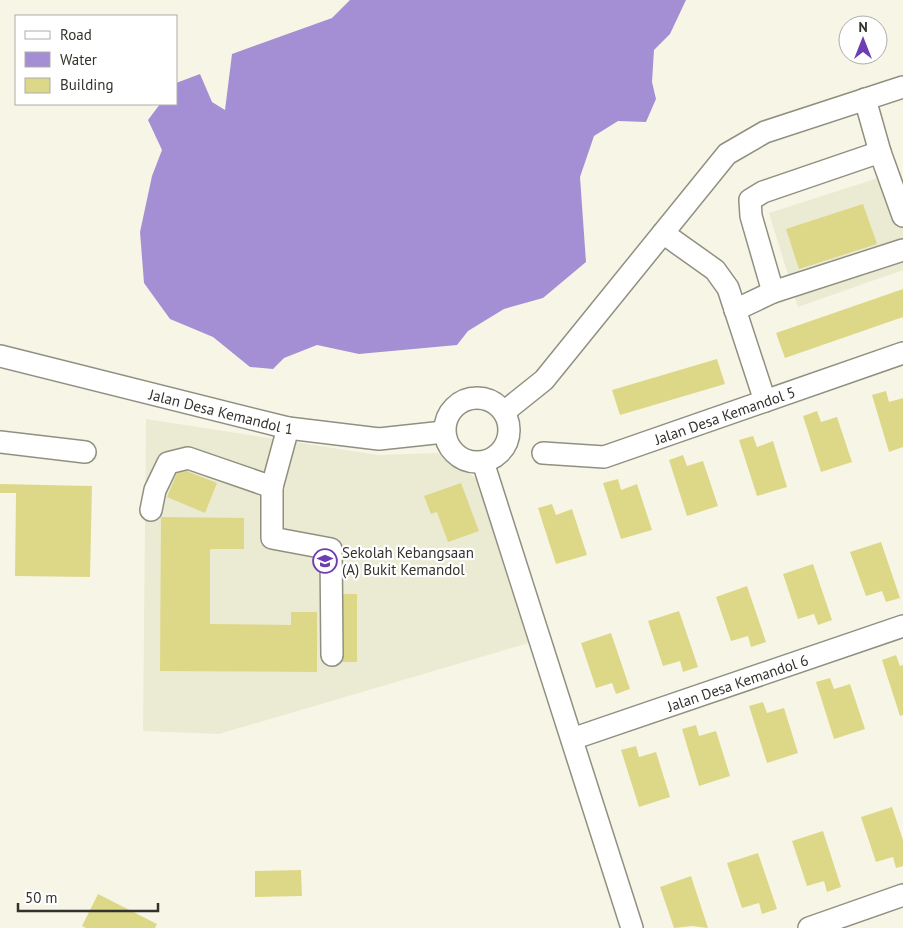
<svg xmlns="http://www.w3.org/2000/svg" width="903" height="928" font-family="'PT Sans',sans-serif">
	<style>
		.built { fill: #ebead2 }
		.water { fill: #a58fd4 }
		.building { fill: #ddd888 }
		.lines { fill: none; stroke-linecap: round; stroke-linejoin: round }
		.minor-casing { stroke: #909081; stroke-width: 24 }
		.minor { stroke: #fff; stroke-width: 21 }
		.labels { text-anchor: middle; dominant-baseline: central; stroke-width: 4.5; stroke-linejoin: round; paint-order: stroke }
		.street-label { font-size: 15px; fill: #33322c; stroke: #fff }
		.poi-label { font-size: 15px; fill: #33322c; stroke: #fff; text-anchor: start }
	</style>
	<rect width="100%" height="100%" fill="#f7f6e6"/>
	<!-- built -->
	<g class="built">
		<path d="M900,171L903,180V270L798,307L769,213Z"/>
		<path d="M146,419L378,455L437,453L478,479L532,642L219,734L143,731Z"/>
	</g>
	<!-- water -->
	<path class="water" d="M350,0H686L670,34L654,50L652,82L656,99L646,122L618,121L594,136L580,177L586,262L543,298L504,309L468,331L457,345L359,354L317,345L284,358L273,369L250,367L213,337L170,319L144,283L140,232L152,176L162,150L148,120L160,104H176V83L200,74L212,102L225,110L232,54L332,18Z"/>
	<!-- building -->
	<g class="building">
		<path d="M863,204L877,244L799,269L786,229Z"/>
		<path d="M903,289V317L785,358L776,333Z"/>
		<path d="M717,359L725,384L620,415L612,390Z"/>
		<path d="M886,391L889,402L903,398V447L889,452L872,395Z"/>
		<path d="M817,411L821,422L837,417L852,462L821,472L803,416Z"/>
		<path d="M753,436L757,447L773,441L787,487L757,496L739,440Z"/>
		<path d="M683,455L687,466L703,461L718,506L687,516L669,460Z"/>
		<path d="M179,468L217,483L205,513L167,497Z"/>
		<path d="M618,479L621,490L637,484L652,530L621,539L603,483Z"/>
		<path d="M461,483L479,531L448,542L437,512L431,514L424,496Z"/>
		<path d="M0,484L92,486L90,577L15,576L16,493H0Z"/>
		<path d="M552,504L556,515L572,509L587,555L556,564L538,508Z"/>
		<path d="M161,517L244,518V549H210V624L291,625V612H317V672L160,671Z"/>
		<path d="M881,542L900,598L886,602L882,591L866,596L850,552Z"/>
		<path d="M813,564L832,620L818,625L814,614L798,619L783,574Z"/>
		<path d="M747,586L766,642L751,647L748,636L731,641L716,597Z"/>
		<rect x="341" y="594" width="16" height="68"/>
		<path d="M679,611L698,667L683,672L680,661L663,666L648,621Z"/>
		<path d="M611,633L630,689L616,694L612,683L596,688L581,643Z"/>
		<path d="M896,655L900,666L903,665V715L900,716L882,660Z"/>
		<path d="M830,678L834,689L850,684L865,729L834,739L816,682Z"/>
		<path d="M763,702L767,713L784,708L798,753L767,763L749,706Z"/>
		<path d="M696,725L699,736L716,731L730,776L699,786L682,729Z"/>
		<path d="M636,746L639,757L656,752L670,797L639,807L621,750Z"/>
		<path d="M892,807L903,840V866L896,868L893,857L876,862L861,817Z"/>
		<path d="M823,831L841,887L827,892L824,881L807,886L792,841Z"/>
		<path d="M758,853L777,909L762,914L759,903L742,908L727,863Z"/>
		<path d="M301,870L302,896L255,897V871Z"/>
		<path d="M691,876L708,928L692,926L674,928L660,887Z"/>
		<path d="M98,894L157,924L155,928H86L82,926Z"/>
	</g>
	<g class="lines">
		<!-- minor casing -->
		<g class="minor-casing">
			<g id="minor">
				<path d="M865,99L880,152L903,216"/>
				<path d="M880,152L763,192L750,200L751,216L773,292L903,250"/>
				<path d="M663,233L715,270L728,288L765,401"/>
				<path d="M735,310L773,292"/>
				<path id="s1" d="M0,356L288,428L379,439L444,432"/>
				<circle cx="477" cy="430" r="32"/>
				<path d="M504,412L544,380L727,154L765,132L903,87"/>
				<path d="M0,442L85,452"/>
				<path id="s2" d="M543,453L604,457L903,353"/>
				<path d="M483,462L632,928"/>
				<path d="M272,487V538L331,549L332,655"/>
				<path d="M151,510L155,490L168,463L188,458L272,487L288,428"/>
				<path id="s3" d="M572,739L903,626"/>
				<path d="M809,928L903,895"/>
			</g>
		</g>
		<!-- minor -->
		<use href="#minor" class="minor"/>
	</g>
	<!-- icons -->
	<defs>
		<g id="school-ring" transform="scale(1.25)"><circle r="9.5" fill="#fff" stroke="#6e3cb3" stroke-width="1.5"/><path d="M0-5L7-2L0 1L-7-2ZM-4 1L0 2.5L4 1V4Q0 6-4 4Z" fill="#6e3cb3"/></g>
	</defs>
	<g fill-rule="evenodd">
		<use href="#school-ring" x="325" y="561"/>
	</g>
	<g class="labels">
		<!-- street labels -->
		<g class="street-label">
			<text stroke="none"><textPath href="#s1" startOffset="228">Jalan Desa Kemandol 1</textPath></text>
			<text stroke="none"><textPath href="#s2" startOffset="189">Jalan Desa Kemandol 5</textPath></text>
			<text stroke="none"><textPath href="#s3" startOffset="175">Jalan Desa Kemandol 6</textPath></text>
		</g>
		<!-- poi labels -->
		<g class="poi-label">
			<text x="342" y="552">Sekolah Kebangsaan<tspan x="342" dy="17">(A) Bukit Kemandol</tspan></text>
		</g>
	</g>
	<!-- legend -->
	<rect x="15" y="15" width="162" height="90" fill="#ffffff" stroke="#adadab"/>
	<rect x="25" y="31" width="25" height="8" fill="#ffffff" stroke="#adadab"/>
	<text x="60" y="40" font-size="15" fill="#33322c">Road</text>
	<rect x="25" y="52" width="25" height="15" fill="#a58fd4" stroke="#adadab"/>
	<text x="60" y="65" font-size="15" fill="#33322c">Water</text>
	<rect x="25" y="78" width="25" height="15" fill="#ddd888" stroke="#adadab"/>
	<text x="60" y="90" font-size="15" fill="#33322c">Building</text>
	<!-- north arrow -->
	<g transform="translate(863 40)"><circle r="24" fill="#ffffff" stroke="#adadab"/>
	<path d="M0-4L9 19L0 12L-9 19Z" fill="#6e3cb3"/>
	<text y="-8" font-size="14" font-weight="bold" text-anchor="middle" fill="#33322c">N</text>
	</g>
	<!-- scale -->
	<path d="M18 903v8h140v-8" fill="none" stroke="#33322c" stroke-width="2.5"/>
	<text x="25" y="903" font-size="15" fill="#33322c" stroke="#ffffff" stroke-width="4" paint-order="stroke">50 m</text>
</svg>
